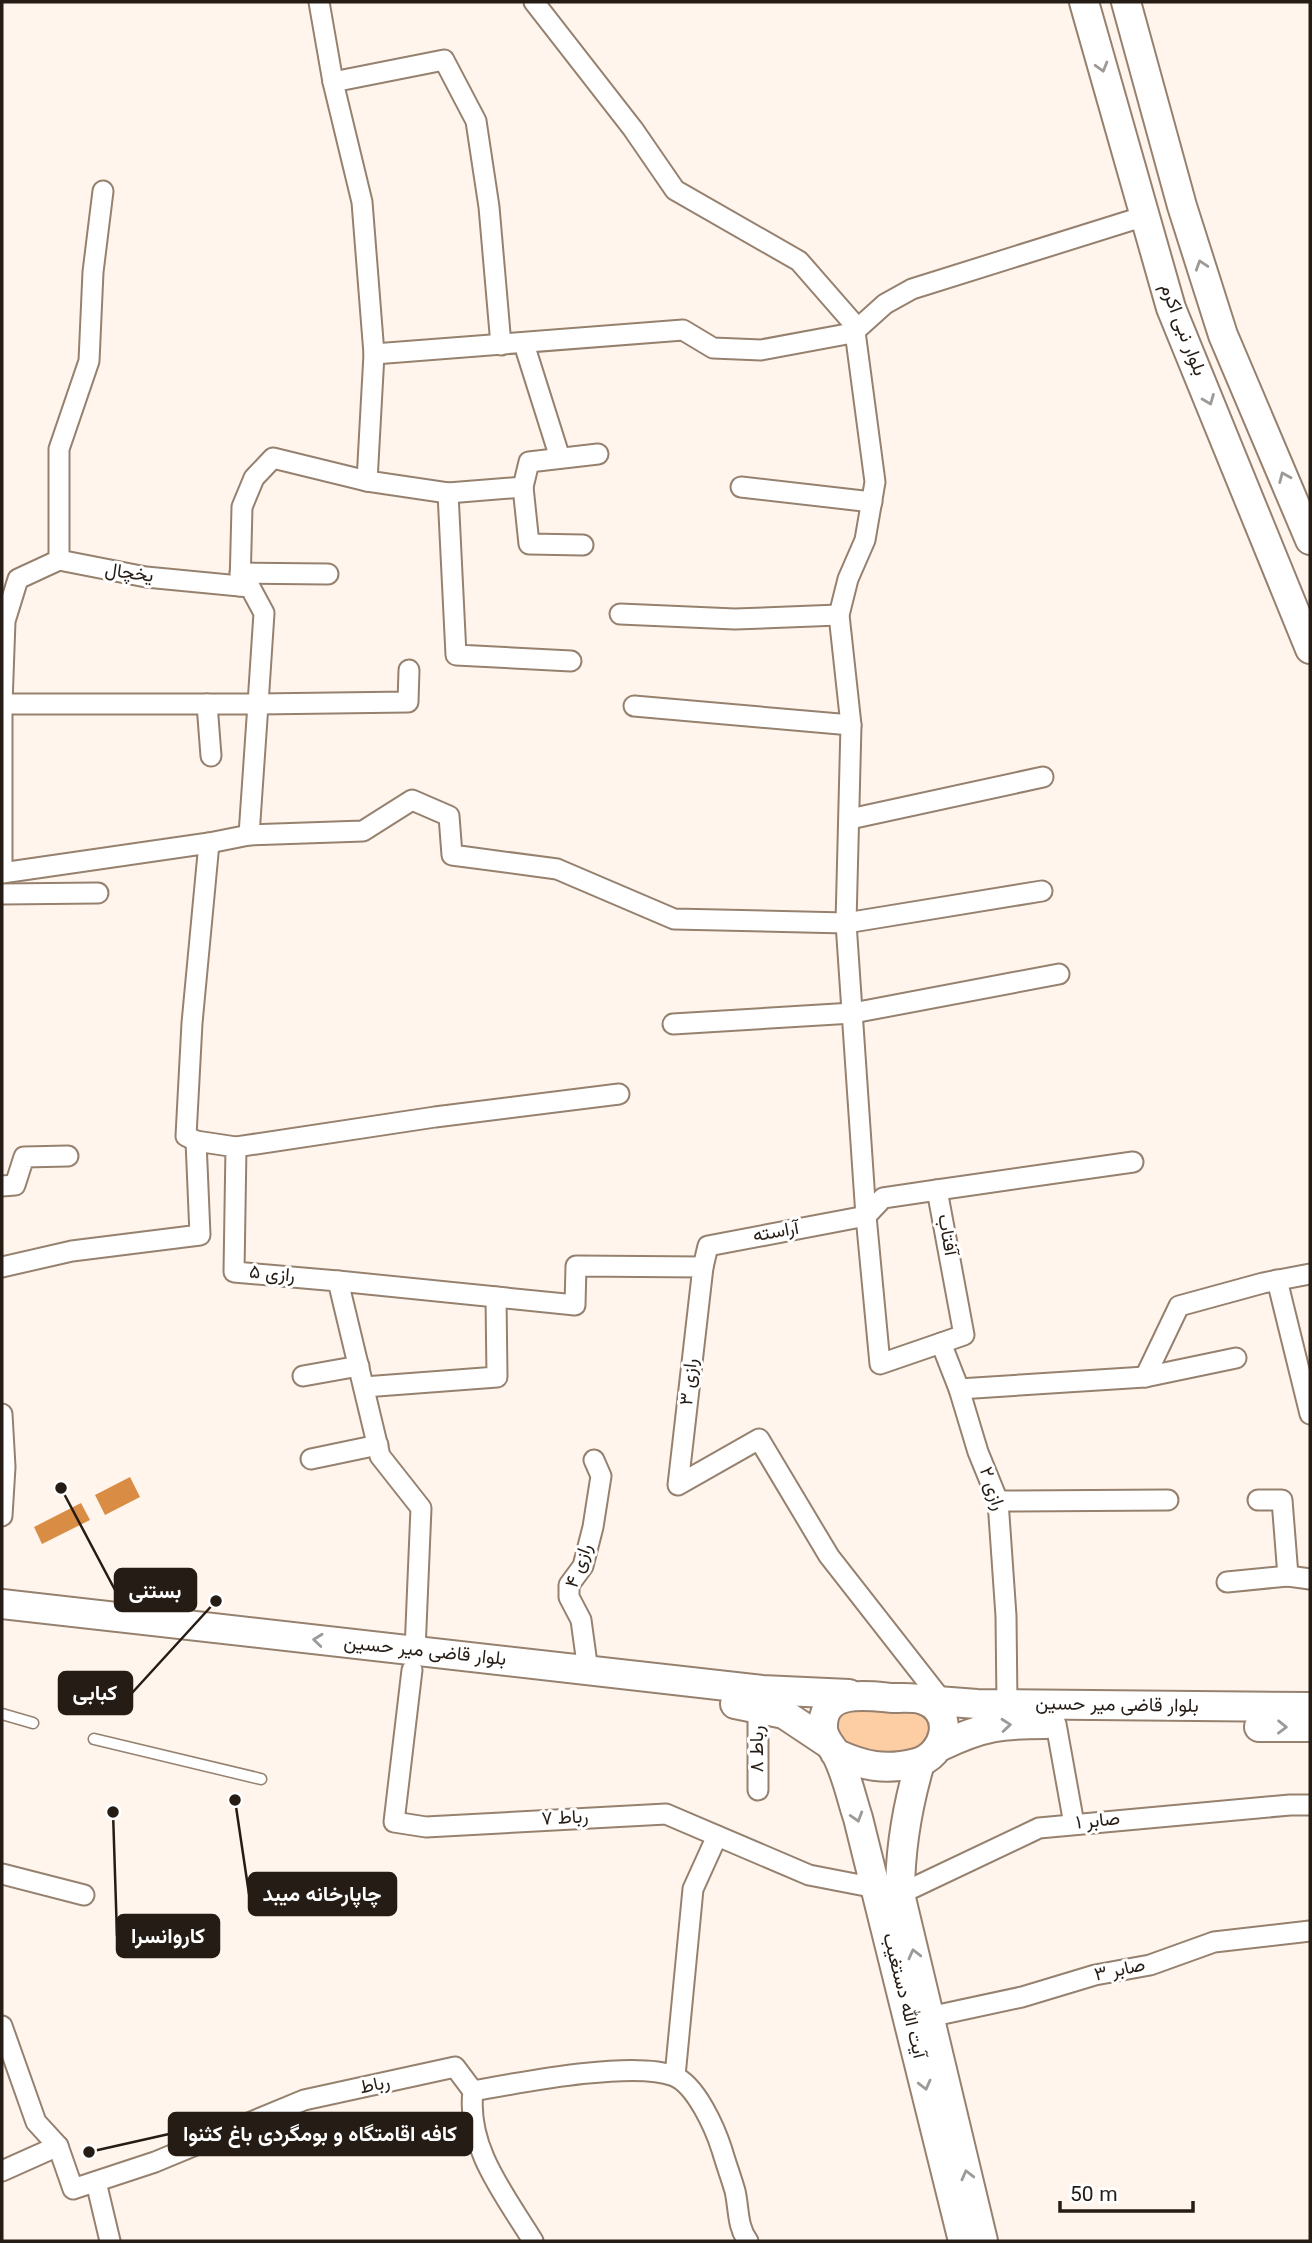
<svg xmlns="http://www.w3.org/2000/svg" width="1312" height="2243" font-family="Georgia,Vazirmatn,serif">
	<style>
		.green { fill: #fdcda4 }
		.water { fill: #d98d44 }
		.lines { fill: none; stroke-linecap: round; stroke-linejoin: round }
		.lane-casing { stroke: #96816f; stroke-width: 13 }
		.street-casing { stroke: #96816f; stroke-width: 23 }
		.secondary-casing { stroke: #96816f; stroke-width: 32 }
		.lane { stroke: #fff; stroke-width: 10 }
		.street { stroke: #fff; stroke-width: 19 }
		.secondary { stroke: #fff; stroke-width: 28 }
		.oneway { stroke: #9d9996 }
		.labels { text-anchor: middle; dominant-baseline: central; stroke-width: 6; stroke-linejoin: round; paint-order: stroke }
		.street-label { font-size: 19px; fill: #251c15; stroke: #fff }
		.leader { fill: none; stroke: #251c15; stroke-width: 2.5 }
		.callout-dot { fill: #251c15; stroke: #fff; stroke-width: 2.5 }
		.callout { fill: #251c15; stroke: #251c15; stroke-width: 2.5 }
		.callout-label { font-size: 21px; text-anchor: middle; font-weight: bold; fill: #fff }
	</style>
	<rect width="100%" height="100%" fill="#fff5ed"/>
	<!-- green -->
	<path class="green" d="M852,1711L920,1714L933,1723L929,1741L914,1756L853,1755L834,1726L839,1716Z"/>
	<!-- water -->
	<g class="water">
		<path d="M130,1477L140,1497L105,1515L95,1495Z"/>
		<path d="M81,1503L90,1520L42,1544L34,1527Z"/>
	</g>
	<g class="lines">
		<!-- lane casing -->
		<g class="lane-casing">
			<g id="lane">
				<path d="M2,1714L33,1723"/>
				<path d="M94,1739L261,1779"/>
			</g>
		</g>
		<!-- street casing -->
		<g class="street-casing">
			<g id="street">
				<path d="M319,2L333,82L362,202L374,354L367,481"/>
				<path d="M534,2L633,129L675,190L799,261L854,324L875,482L865,540L848,579L839,615L851,725L846,923L866,1216L880,1364L941,1343L959,1389L978,1452L998,1501L1006,1616L1007,1704"/>
				<path d="M333,82L444,60L476,121L489,207L501,345"/>
				<path d="M524,344L560,458"/>
				<path d="M374,354L683,330L713,348L761,350L847,334L855,331L885,304L912,289L1145,216"/>
				<path d="M523,487L529,544L583,545"/>
				<path d="M741,487L872,502"/>
				<path d="M448,493L456,655L571,661"/>
				<path d="M59,560V449L89,361L93,272L103,191"/>
				<path d="M240,573L328,574"/>
				<path d="M240,586L242,507L254,478L273,458L367,481L448,493L523,487L529,462L598,454"/>
				<path d="M620,614L735,619L839,615"/>
				<path d="M2,704L5,621L18,579L59,560L146,577L250,587L264,613L258,704L408,702L409,670"/>
				<path d="M207,704L211,756"/>
				<path d="M634,706L851,725"/>
				<path d="M850,819L1043,777"/>
				<path d="M249,835L363,831L412,800L449,816L452,855L557,869L674,919L846,923L1042,891"/>
				<path d="M2,873V704H258L249,835L209,843"/>
				<path d="M2,873L209,843L192,1023L186,1136L196,1141"/>
				<path d="M2,894L98,893"/>
				<path d="M673,1024L853,1013L1059,974"/>
				<path d="M236,1147L435,1117L619,1094"/>
				<path d="M2,1186L15,1185L24,1157L68,1156"/>
				<path d="M937,1190L1133,1162"/>
				<path d="M2,1267L72,1251L200,1235L196,1141L236,1147L234,1272L338,1281L380,1456L421,1508L415,1651"/>
				<path d="M703,1267L708,1246L866,1216L883,1198L937,1190L964,1335L941,1343"/>
				<path d="M1277,1280L1310,1414"/>
				<path d="M338,1281L575,1305L576,1266L703,1267L678,1485L759,1439L829,1556L944,1703"/>
				<path d="M303,1376L359,1366"/>
				<path d="M1145,1377L1179,1306L1263,1283L1310,1274"/>
				<path d="M364,1387L497,1377L496,1297"/>
				<path d="M959,1389L1145,1377L1236,1358"/>
				<path d="M2,1414L5,1467L2,1516"/>
				<path d="M311,1459L378,1445"/>
				<path d="M998,1501L1168,1500"/>
				<path d="M1288,1576L1310,1579"/>
				<path d="M1227,1582L1288,1576L1282,1500H1258"/>
				<path d="M412,1670L394,1822L426,1827L666,1814L809,1875L876,1888"/>
				<path d="M588,1671L581,1620L569,1597V1585L583,1566L593,1527L601,1476L594,1460"/>
				<path d="M1056,1724L1074,1824"/>
				<path d="M758,1790V1707"/>
				<path d="M2,1874L84,1895"/>
				<path d="M900,1894L1039,1828L1290,1805H1310"/>
				<path d="M929,2017L1022,1997L1095,1975L1150,1965L1214,1942L1310,1931"/>
				<path d="M2,2026L36,2122L58,2146L73,2189L155,2162L304,2100L455,2067L473,2091C518,2083 633,2060 674,2076C696,2085 715,2128 722,2150C726,2164 731,2177 735,2191C739,2208 737,2227 748,2241"/>
				<path d="M675,2076L693,1889L717,1836"/>
				<path d="M473,2091C466,2148 505,2195 533,2241"/>
				<path d="M2,2171L58,2146"/>
				<path d="M96,2182L110,2241"/>
			</g>
		</g>
		<!-- secondary casing -->
		<g class="secondary-casing">
			<g id="secondary">
				<path d="M1084,2L1171,308L1310,649"/>
				<path d="M1126,2L1182,206L1223,335L1310,540"/>
				<path d="M2,1604L762,1690L849,1694"/>
				<path d="M924,1700L977,1704L1310,1707"/>
				<path d="M735,1704L784,1714L826,1742"/>
				<path d="M1259,1727H1310"/>
				<path d="M941,1746C983,1726 1001,1724 1046,1724"/>
				<path d="M835,1753C863,1766 885,1771 916,1763C945,1756 957,1713 924,1700C916,1697 902,1698 893,1698C869,1696 825,1688 823,1724C822,1736 829,1743 835,1752C846,1771 851,1797 858,1818L963,2241"/>
				<path d="M920,1763C907,1807 900,1847 900,1894L983,2241"/>
			</g>
		</g>
		<!-- lane -->
		<use href="#lane" class="lane"/>
		<!-- street -->
		<use href="#street" class="street"/>
		<!-- secondary -->
		<use href="#secondary" class="secondary"/>
	</g>
	<!-- one-way arrows -->
	<defs><path id="oneway-chevron" d="M-2-3.5L2.5 0L-2 3.5" fill="none" stroke-width="1.6" stroke-linecap="round" stroke-linejoin="round" transform="scale(1.75)"/></defs>
	<g class="oneway">
		<use href="#oneway-chevron" transform="translate(1102 67) rotate(74)"/>
		<use href="#oneway-chevron" transform="translate(1201 265) rotate(-108)"/>
		<use href="#oneway-chevron" transform="translate(1209 400) rotate(68)"/>
		<use href="#oneway-chevron" transform="translate(1284 477) rotate(-113)"/>
		<use href="#oneway-chevron" transform="translate(318 1640) rotate(-174)"/>
		<use href="#oneway-chevron" transform="translate(1006 1725) rotate(-5)"/>
		<use href="#oneway-chevron" transform="translate(1282 1727) rotate(1)"/>
		<use href="#oneway-chevron" transform="translate(857 1817) rotate(73)"/>
		<use href="#oneway-chevron" transform="translate(914 1954) rotate(-104)"/>
		<use href="#oneway-chevron" transform="translate(925 2085) rotate(76)"/>
		<use href="#oneway-chevron" transform="translate(967 2175) rotate(-104)"/>
	</g>
	<g class="labels">
		<!-- street labels -->
		<g class="street-label">
			<text transform="translate(1182 330) rotate(69)">بلوار نبی اکرم</text>
			<text transform="translate(129 574) rotate(8)">یخچال</text>
			<text transform="translate(776 1233) rotate(-10)">آراسته</text>
			<text transform="translate(946 1235) rotate(80)">آفتاب</text>
			<text transform="translate(272 1275) rotate(5)">رازی ۵</text>
			<text transform="translate(690 1382) rotate(-84)">رازی ۳</text>
			<text transform="translate(991 1489) rotate(71)">رازی ۲</text>
			<text transform="translate(580 1566) rotate(-70)">رازی ۴</text>
			<text transform="translate(425 1652) rotate(6)">بلوار قاضی میر حسین</text>
			<text transform="translate(1117 1706) rotate(1)">بلوار قاضی میر حسین</text>
			<text transform="translate(758 1749) rotate(-90)">رباط ۸</text>
			<text transform="translate(565 1819) rotate(-3)">رباط ۷</text>
			<text transform="translate(1098 1822) rotate(-6)">صابر ۱</text>
			<text transform="translate(1120 1971) rotate(-12)">صابر ۳</text>
			<text transform="translate(903 1996) rotate(76)">آیت الله دستغیب</text>
			<text transform="translate(375 2086) rotate(-12)">رباط</text>
		</g>
	</g>
	<!-- callouts -->
	<path class="leader" d="M61 1488L115 1590M216 1601L132 1693M235 1800L249 1894M113 1812L117 1936M89 2152L169 2134"/>
	<g class="callout-dot">
		<circle cx="61" cy="1488" r="7"/>
		<circle cx="216" cy="1601" r="7"/>
		<circle cx="235" cy="1800" r="7"/>
		<circle cx="113" cy="1812" r="7"/>
		<circle cx="89" cy="2152" r="7"/>
	</g>
	<g class="callout">
		<rect x="115" y="1569" width="81" height="42" rx="7"/>
		<rect x="59" y="1672" width="73" height="42" rx="7"/>
		<rect x="249" y="1873" width="147" height="42" rx="7"/>
		<rect x="117" y="1915" width="102" height="42" rx="7"/>
		<rect x="169" y="2113" width="303" height="42" rx="7"/>
	</g>
	<g class="callout-label">
		<text x="155" y="1598">بستنی</text>
		<text x="95" y="1700">کبابی</text>
		<text x="322" y="1901">چاپارخانه میبد</text>
		<text x="168" y="1943">کاروانسرا</text>
		<text x="320" y="2141">کافه اقامتگاه و بومگردی باغ کثنوا</text>
	</g>
	<!-- border -->
	<rect width="1312" height="2243" fill="none" stroke="#251c15" stroke-width="7"/>
	<!-- scale -->
	<path d="M1060 2201v10h133v-10" fill="none" stroke="#251c15" stroke-width="3.5"/>
	<text x="1070" y="2201" font-size="21" fill="#251c15" stroke="#ffffff" stroke-width="5" paint-order="stroke">50 m</text>
</svg>
